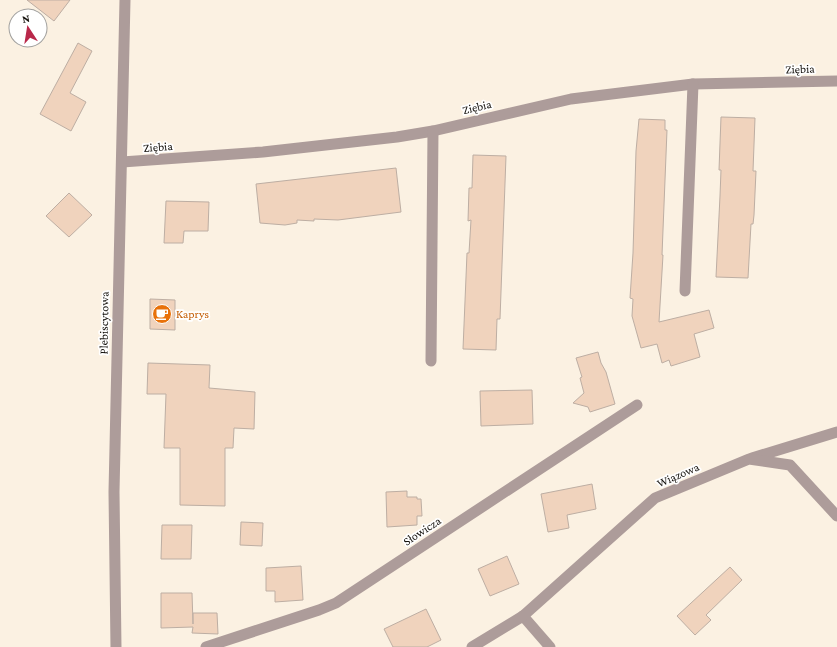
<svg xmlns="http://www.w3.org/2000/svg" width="837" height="647" font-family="'Crimson Pro',serif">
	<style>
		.building { fill: #f0d3bd; stroke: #bdaea3 }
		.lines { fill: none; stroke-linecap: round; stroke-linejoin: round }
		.minor { stroke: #ad9c9a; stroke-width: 11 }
		.labels { text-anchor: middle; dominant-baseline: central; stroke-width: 3.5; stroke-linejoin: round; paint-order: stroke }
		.street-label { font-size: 12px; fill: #14110c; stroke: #fff }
		.food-label { font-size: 12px; fill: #c56008; stroke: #fff; text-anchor: start }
	</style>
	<rect width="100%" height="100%" fill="#fbf1e2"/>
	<!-- building -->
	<g class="building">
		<path d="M27,0H70L54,21Z"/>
		<path d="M78,43L92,51L70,93L86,102L71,131L40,114Z"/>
		<path d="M721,117L755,118L753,171H756L754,215L753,224H751L748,278L716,277L720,196L721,170H719Z"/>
		<path d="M639,119L665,120V130H667L662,255H663L659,322L709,310L714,328L694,334L700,357L671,366L669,360L662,363L657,344L641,348L632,316L633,299L630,298L633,253L636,151Z"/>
		<path d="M473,155L506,156L500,319H497L496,350L463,349L467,253H469L471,220L468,221L469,188H472Z"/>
		<path d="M396,168L401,212L338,220L314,219V221L297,220V223L285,225L260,223L256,184Z"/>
		<path d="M69,193L92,215L69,237L46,216Z"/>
		<path d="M166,201L209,202L208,231H184L183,243H164Z"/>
		<path d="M150,299L175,300V330L150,329Z"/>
		<path d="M598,352L601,363L606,372L615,404L590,412L588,407L573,403L584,393L580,378L582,377L576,358Z"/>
		<path d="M148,363L210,365L209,388L255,392L254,429L234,428L233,448H225V506L180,505V448H164L166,394H147Z"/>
		<path d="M532,390L533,424L481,426L480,391Z"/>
		<path d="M592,484L596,509L567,515L569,528L548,532L541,494Z"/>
		<path d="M407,491V497H417V499H421L422,516H417V525L387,527L386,492Z"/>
		<path d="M241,522L263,523L262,546L240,545Z"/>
		<path d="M162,525H192L191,559H161Z"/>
		<path d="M507,556L519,584L490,596L478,569Z"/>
		<path d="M301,566L303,600L275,602V591H266V568Z"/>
		<path d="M730,567L742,580L706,615L711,620L695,635L677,616Z"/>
		<path d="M161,593H192L193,624V613H217L218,634L192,633L193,627L161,628Z"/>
		<path d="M426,609L441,640L427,647H393L384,629Z"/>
	</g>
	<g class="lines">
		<!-- minor -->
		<g class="minor">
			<path d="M122,162L263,152L397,137L433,131L571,99L693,84L837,81"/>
			<path d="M685,291L693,84"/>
			<path d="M431,361L433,131"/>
			<path d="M752,458L837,432"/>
			<path d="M523,616L550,647"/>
			<path d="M116,647L114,492L125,0"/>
			<path d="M206,647L319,610L336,603L637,405"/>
			<path d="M472,647L523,616L655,498L749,459L790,465L837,516"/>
		</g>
	</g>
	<!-- icons -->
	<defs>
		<g id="cafe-disc" transform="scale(1)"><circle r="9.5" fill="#e8710a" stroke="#fff"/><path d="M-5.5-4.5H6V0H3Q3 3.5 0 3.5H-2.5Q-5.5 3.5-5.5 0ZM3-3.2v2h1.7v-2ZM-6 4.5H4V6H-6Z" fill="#fff"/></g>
	</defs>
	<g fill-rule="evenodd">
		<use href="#cafe-disc" x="162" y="314"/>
	</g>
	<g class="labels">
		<!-- street labels -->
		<g class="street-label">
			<text transform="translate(800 69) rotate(-2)">Ziębia</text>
			<text transform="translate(477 107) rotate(-13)">Ziębia</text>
			<text transform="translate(158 147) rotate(-4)">Ziębia</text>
			<text transform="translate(104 323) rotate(-89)">Plebiscytowa</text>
			<text transform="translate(678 475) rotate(-23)">Wiązowa</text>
			<text transform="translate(422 531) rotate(-33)">Słowicza</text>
		</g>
		<!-- food labels -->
		<g class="food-label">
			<text x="176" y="314">Kaprys</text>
		</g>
	</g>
	<!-- north arrow -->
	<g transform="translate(28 28) rotate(348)"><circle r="19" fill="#ffffff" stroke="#a1a09e"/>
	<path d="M0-3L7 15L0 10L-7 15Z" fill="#b9284a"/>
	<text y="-6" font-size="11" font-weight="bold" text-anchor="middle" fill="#14110c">N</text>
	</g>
</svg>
